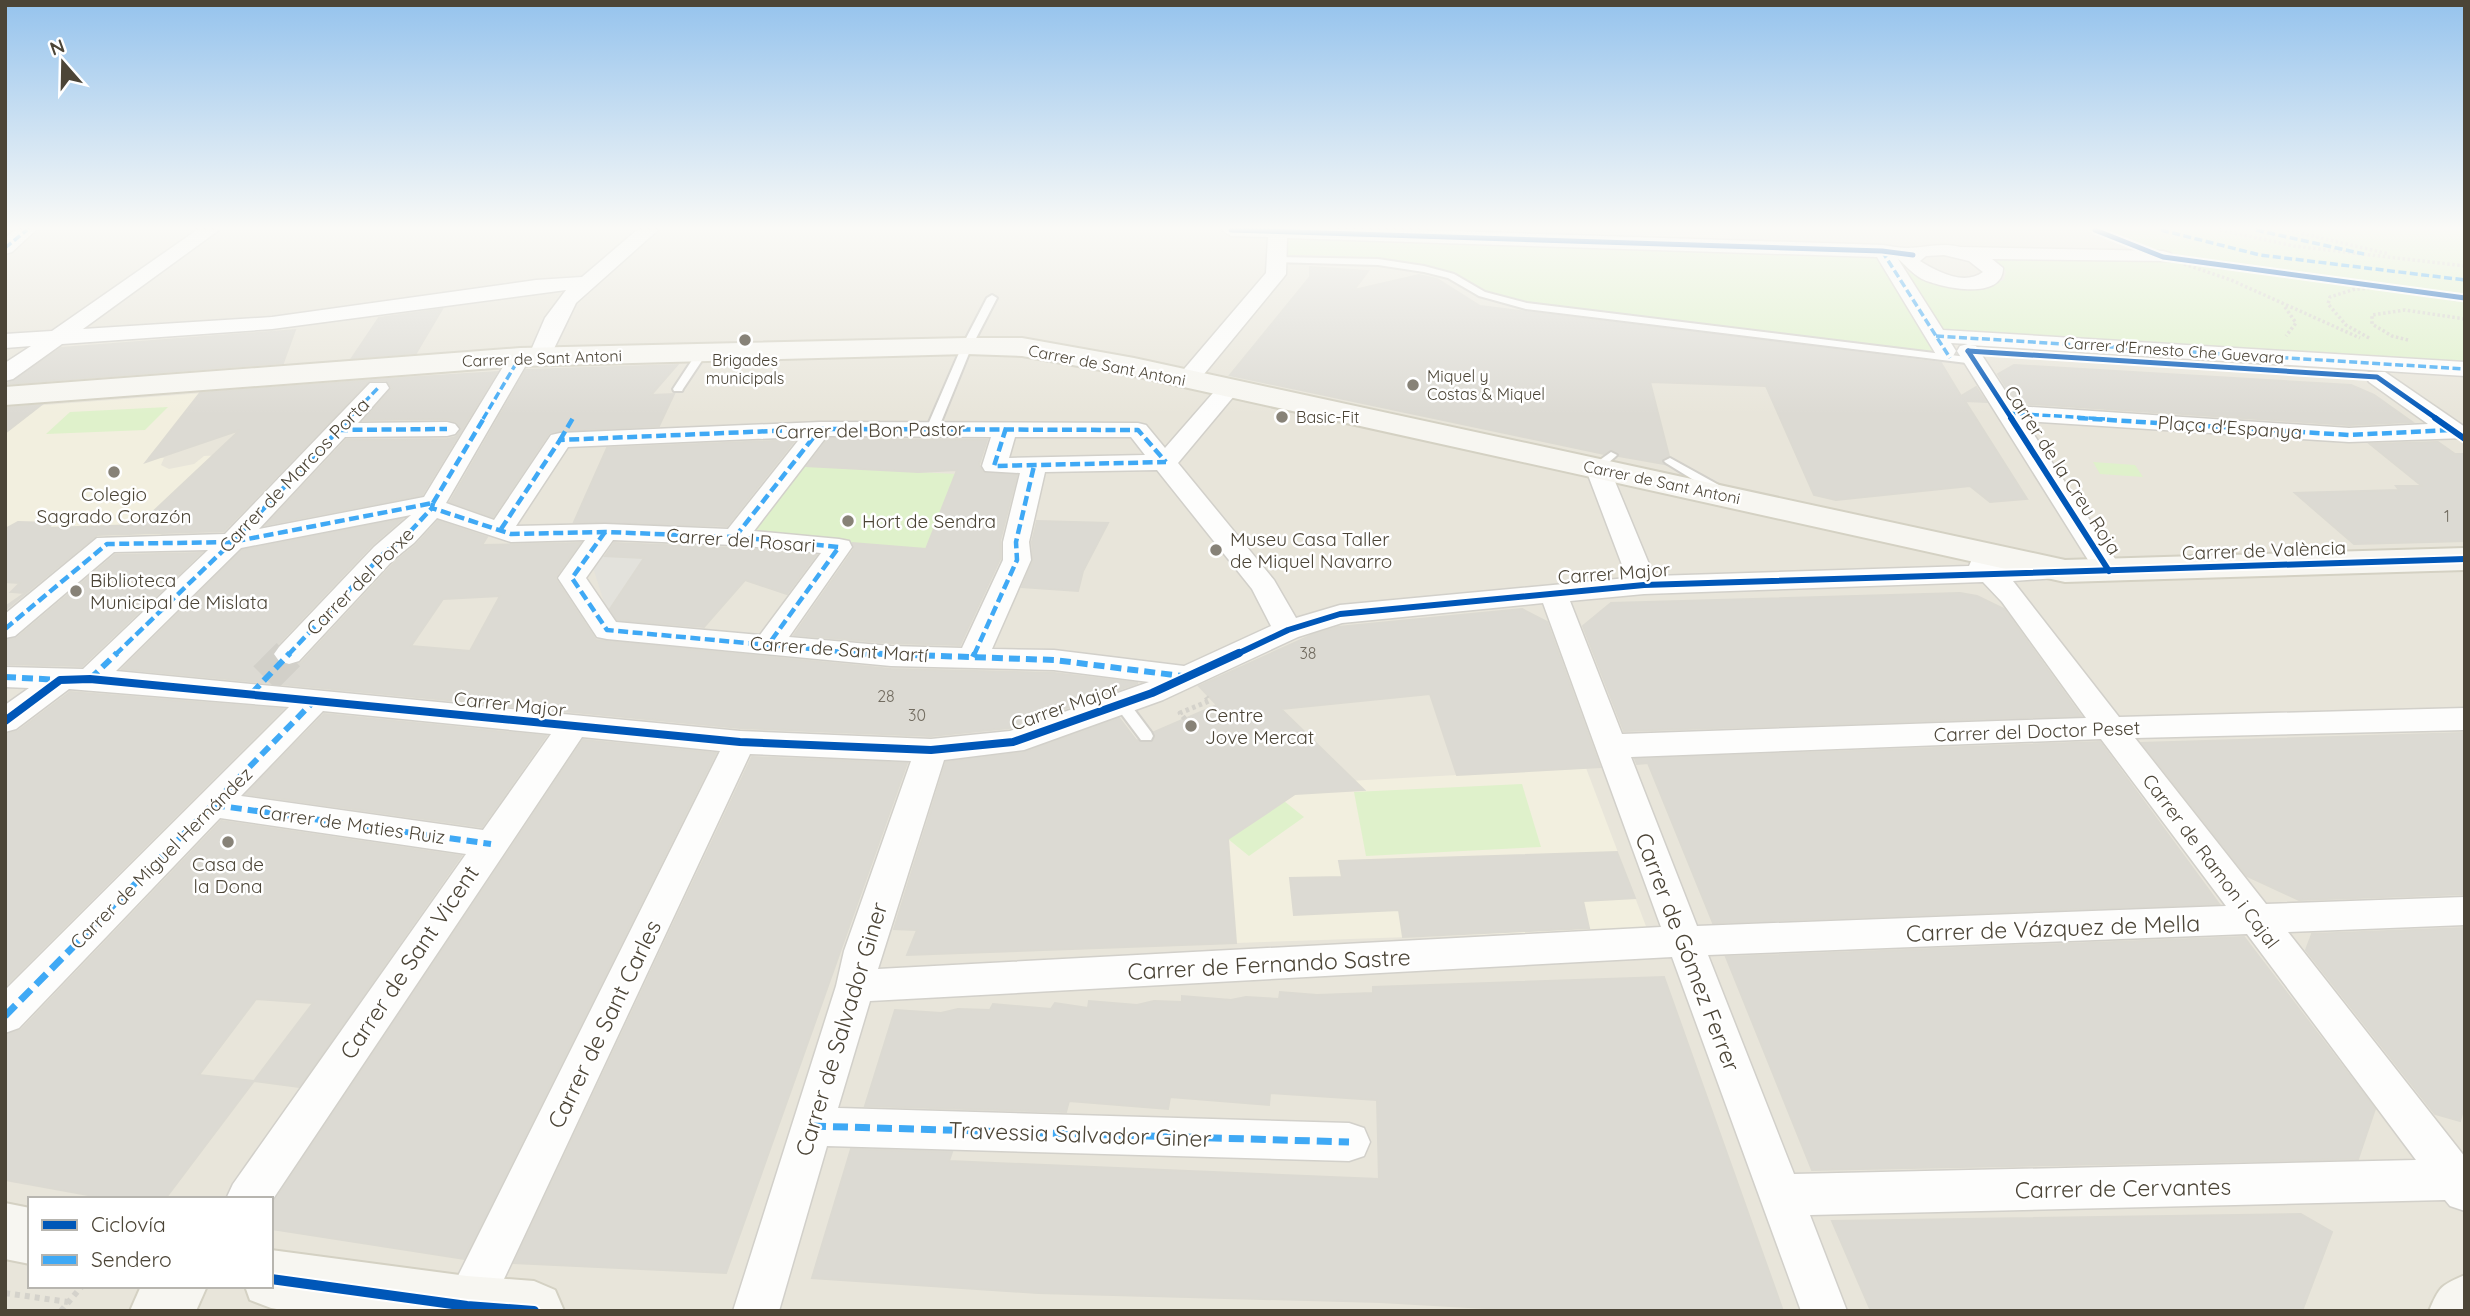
<svg xmlns="http://www.w3.org/2000/svg" width="2470" height="1316" font-family="Quicksand,sans-serif">
	<style>
		.residential { fill: #e8e5da; fill-rule: evenodd }
		.education { fill: #f2efdf }
		.green { fill: #dff1cb }
		.parking { fill: #e3e2dc }
		.building { fill: #dcdad3; stroke: #dcdad2; stroke-width: 2; fill-rule: evenodd }
		.lines { fill: none; stroke-linecap: round; stroke-linejoin: round }
		.street-tunnel { stroke: #d2d0c9; stroke-width: 33; stroke-dasharray: 33 17; stroke-linecap: butt }
		.lane-casing { stroke: #d2d0ca; stroke-width: 4 }
		.street-casing { stroke: #d2d0ca; stroke-width: 3 }
		.secondary-casing { stroke: #d4d1c3; stroke-width: 4 }
		.path-far2 { stroke: #d4d2cb; stroke-width: 3.5; stroke-dasharray: 2.5 2.5; stroke-linecap: butt }
		.path-far1 { stroke: #d4d2cb; stroke-width: 5; stroke-dasharray: 3.5 3.5; stroke-linecap: butt }
		.path { stroke: #d4d2cb; stroke-width: 6; stroke-dasharray: 5 5; stroke-linecap: butt }
		.lane { fill: #fdfdfc; fill-rule: evenodd }
		.street { fill: #fdfdfc; fill-rule: evenodd }
		.secondary { fill: #f7f6f1; fill-rule: evenodd }
		.quiet-far3 { stroke: #3fa9f5; stroke-width: 3.5; stroke-dasharray: 8 3.5; stroke-linecap: butt }
		.quiet-far2 { stroke: #3fa9f5; stroke-width: 4.5; stroke-dasharray: 10 4.5; stroke-linecap: butt }
		.quiet-far1 { stroke: #3fa9f5; stroke-width: 6; stroke-dasharray: 11 6; stroke-linecap: butt }
		.quiet { stroke: #3fa9f5; stroke-width: 7; stroke-dasharray: 15 7; stroke-linecap: butt }
		.cycleway-far3-casing { stroke: #fff; stroke-width: 9 }
		.cycleway-far2-casing { stroke: #fff; stroke-width: 10 }
		.cycleway-far1-casing { stroke: #fff; stroke-width: 12 }
		.cycleway-casing { stroke: #fff; stroke-width: 14 }
		.cycleway-far3 { stroke: #0057b8; stroke-width: 5 }
		.cycleway-far2 { stroke: #0057b8; stroke-width: 6 }
		.cycleway-far1 { stroke: #0057b8; stroke-width: 8 }
		.cycleway { stroke: #0057b8; stroke-width: 10 }
		.poi-dot { fill: #878277; stroke: #fff; stroke-width: 2.5 }
		.labels { text-anchor: middle; dominant-baseline: central; stroke-width: 5; stroke-linejoin: round; paint-order: stroke }
		.far-street-label { font-size: 16px; fill: #4c4537; stroke: #fff }
		.far-poi-label { font-size: 16px; fill: #4c4537; stroke: #fff; text-anchor: start }
		.number-label { font-size: 16px; fill: #726c60 }
		.street-label { font-size: 19px; fill: #4c4537; stroke: #fff }
		.poi-label { font-size: 19px; fill: #4c4537; stroke: #fff; text-anchor: start }
		.near-street-label { font-size: 23px; fill: #4c4537; stroke: #fff }
	</style>
	<rect width="100%" height="100%" fill="#f4f3ed"/>
	<!-- residential -->
	<path class="residential" d="M5,230H2084L2170,251L2465,293V1311H5ZM30,1199H271V1286H30Z"/>
	<!-- education -->
	<g class="education">
		<path d="M1399,230H1727L1733,241Z"/>
		<path d="M204,393L148,458H164L161,465L169,469L194,464L204,456L222,455L234,459L161,535L106,536L88,553H5V408Z"/>
		<path d="M1586,768L1647,929L1236,943L1228,839L1311,783Z"/>
	</g>
	<!-- green -->
	<g class="green">
		<path d="M2088,230H2465V366L1940,333L1898,268C1931,281 1969,295 2004,280L2006,272L1999,264L1985,256L2182,261L2134,248Z"/>
		<path d="M1286,237L1872,253L1879,259L1939,352L1506,299C1483,292 1464,276 1442,269C1392,255 1336,256 1284,255Z"/>
		<path d="M168,407L145,430L46,434L70,412Z"/>
		<path d="M2093,462L2135,465L2143,477L2100,474Z"/>
		<path d="M802,466L956,474L927,549L748,536Z"/>
		<path d="M1522,784L1541,847L1366,856L1354,792Z"/>
		<path d="M1284,801L1304,817L1249,856L1228,839Z"/>
	</g>
	<!-- parking -->
	<path class="parking" d="M589,555L644,558L647,581L610,621Z"/>
	<!-- building -->
	<g class="building">
		<path d="M1310,267L1368,271L1354,290L1419,275L1437,279L1480,306L1941,363L1961,396L1976,387L1986,402L1965,401L2027,499L1990,502L1970,486L1836,500L1814,495L1766,386L1650,382L1669,456L1661,461L1664,464L1619,456L1612,450L1604,454L1595,452L1230,375L1310,277Z"/>
		<path d="M442,309L416,353L352,358L379,318Z"/>
		<path d="M295,330L283,363L7,384L61,348Z"/>
		<path d="M677,365L651,395L674,394L659,426L550,432L493,517L450,502L526,370Z"/>
		<path d="M2014,365L2351,385L2374,395L2412,422L2349,425L2016,403L1998,374Z"/>
		<path d="M497,372L422,495L266,525L346,440L447,439L456,437L461,431L457,422L447,419L364,420L392,388L386,380H370L224,531L97,535L5,610V607L25,593L11,592L20,583L5,582V529L18,522L53,523L48,528L139,525L240,430L146,462L200,393L402,378Z"/>
		<path d="M41,405L5,433V408Z"/>
		<path d="M828,439L987,440L979,465L983,472L1017,475L1000,541V559L960,645L891,643L794,635L854,549L853,543L926,549L957,470L918,472L807,466Z"/>
		<path d="M795,440L727,526L574,522L607,448Z"/>
		<path d="M2438,442L2455,454H2465V541L2354,544L2295,493L2399,490L2396,486H2422L2370,444Z"/>
		<path d="M402,519L372,545L277,645L271,654L277,663L288,667L301,663L396,561L416,545L438,521L487,537L482,545L580,543L555,578L596,640L891,669L1054,673L1138,683L1009,728L931,736L740,728L122,669L242,550ZM500,596L470,651L411,646L443,599Z"/>
		<path d="M1037,521L1108,523L1083,571L1078,591L1022,587L1033,561L1032,542Z"/>
		<path d="M614,543L735,548L816,555L787,594L745,580L704,627L617,620L610,609L644,558L605,556Z"/>
		<path d="M201,553L82,666L5,664V640L17,638L115,555Z"/>
		<path d="M1960,593L1977,596L2004,609L2081,716L1624,731L1583,626L1611,603Z"/>
		<path d="M1522,609L1547,622L1600,767L1457,775L1430,694L1281,709L1364,790L1295,794L1228,839L1236,943L907,955L917,930L894,929L946,762L1025,752L1119,718L1136,740L1151,743L1155,737L1154,732L1217,705L1199,686L1312,635L1338,627Z"/>
		<path d="M70,692L283,709L5,986V734L18,731Z"/>
		<path d="M324,714L546,736L482,827L246,794Z"/>
		<path d="M2465,733V894L2299,900L2247,876L2142,743Z"/>
		<path d="M583,740L716,753L464,1259L271,1229L272,1204Z"/>
		<path d="M2100,742L2219,904L1713,923L1648,763L1637,764L1635,759Z"/>
		<path d="M752,757L907,763L726,1273L514,1263Z"/>
		<path d="M221,821L461,856L299,1087L254,1081L165,1199H110L5,1180V1035L21,1030ZM256,999L313,1003L254,1081L199,1075Z"/>
		<path d="M1617,852L1635,898L1583,901L1589,928L1403,937L1399,910L1294,915L1290,878L1342,877L1339,861Z"/>
		<path d="M2465,928V1103L2460,1121L2435,1114L2306,950L2312,934Z"/>
		<path d="M2244,937L2375,1109L2358,1159L1812,1170L1726,957Z"/>
		<path d="M1664,977L1783,1311H1541L1380,1302L1038,1293L812,1278L851,1149L952,1152L949,1161L1379,1179L1377,1100L1270,1093L1269,1105L1170,1097L1168,1109L1069,1101L1066,1112L865,1106L895,1010L941,1013L958,1009L990,1010L993,1004L1051,1009L1055,1003L1088,1008L1089,1001L1137,1005L1154,1001L1182,1002V996L1231,1000L1246,997L1279,999L1280,992L1317,995L1373,993V987Z"/>
		<path d="M2301,1214L2332,1232L2302,1311H1871L1832,1221Z"/>
	</g>
	<g class="lines">
		<!-- street-tunnel -->
		<path class="street-tunnel" d="M265,678L289,654"/>
		<!-- lane casing -->
		<g class="lane-casing">
			<g id="lane">
				<path d="M1277,257L1378,259L1424,266L1454,274L1485,292L1527,303L1975,358L1980,361L1975,364L1526,309L1479,296L1448,278L1424,272L1378,265L1274,262L1272,260Z"/>
				<path d="M992,295L997,298L972,346L939,427L937,429H929L927,427L962,346L987,298Z"/>
				<path d="M702,350L707,353L683,389L682,391H674L673,389L698,351Z"/>
				<path d="M1611,452L1617,455L1615,457L1601,469H1593V465Z"/>
				<path d="M1670,458L1726,489L1728,492L1726,495H1718L1666,463L1664,461Z"/>
				<path d="M1122,699L1127,700L1151,732L1153,736L1151,740H1141L1117,708L1115,704Z"/>
			</g>
		</g>
		<!-- street casing -->
		<g class="street-casing">
			<g id="street">
				<path d="M15,230H36L12,252L5,254V238Z"/>
				<path d="M197,230H219L83,329L272,317L536,280L582,277L637,230H658L576,303L548,361L540,363L530,358L446,503L494,520L551,435L560,433L820,422L1138,423L1146,425L1165,448L1220,385H1236L1239,390L1178,463L1274,580L1296,618L1340,605L1627,578L1585,467L1588,462L1597,460L1606,462L1609,467L1654,576L1969,566L1972,559C1983,556 1989,557 1997,565L2061,563L2071,565L2075,571L2071,577L2013,581L2119,717L2465,708V730L2135,738L2266,904L2465,897V925L2288,932L2465,1157V1211L2450,1206L2445,1200L1810,1215L1847,1311H1801L1672,957L870,1001L838,1108L1349,1123L1364,1128L1370,1142L1364,1156L1349,1161L827,1146L779,1311H733L836,986L844,951L911,761L750,754L489,1311H446L444,1306L451,1290L720,751L582,737L271,1202V1199H226L233,1184L466,854L220,818L19,1028L5,1033V990L289,707L69,689L16,729L5,732V705L29,688L5,687V667L83,669L208,550L114,552L15,636L5,638V614L97,538L225,534L370,383H386L389,388L358,423L447,422L455,424L459,429L455,434L447,436L345,437L259,529L424,497L509,357L512,352L520,350L529,355L545,318L566,290L272,329L62,344L13,379L5,381V363L31,346L5,348V334L52,331ZM827,436L991,437L982,466L985,471L1020,473L1003,542V560L962,648L891,646L789,637L852,547L849,541L839,539L754,531ZM801,437L728,529L605,524L516,526L568,447ZM1015,437H1131L1145,455L1009,458ZM1157,470L1252,589L1271,626L1184,666L1054,650L992,649L1031,560L1029,542L1045,472ZM411,515L374,547L279,647L274,654L279,661L289,664L299,661L394,559L414,543L437,518L511,542L585,540L558,578L597,637L607,639L891,666L1054,670L1149,682L1010,731L931,739L740,731L116,671L241,548ZM613,540L735,545L821,553L760,635L616,622L586,578ZM1983,582L2002,602L2086,718L1622,734L1570,601L1644,594ZM1543,603L1661,927L878,969L944,760L1024,750L1163,700L1298,637L1342,623ZM323,711L551,734L483,830L241,796ZM2101,739L2226,906L1697,926L1631,757ZM2247,934L2416,1160L1794,1174L1708,955Z"/>
				<path d="M1222,230H1418L1883,245C1891,246 1899,248 1907,248C1925,248 1940,242 1960,247L2163,251L2170,253L2173,257L2170,261L1992,259L2003,268C2003,302 1939,287 1922,279C1911,273 1905,264 1898,259L1943,330L2465,362V376L1969,345L1976,346L2015,406L2349,428L2428,424L2369,382L2366,377L2369,372H2385L2465,427V438L2349,442L2025,421L2123,571L2119,577L2109,579L2099,577L2095,571L1957,351L1960,346L1968,344L1951,343L1956,351L1953,356H1937L1877,257L1287,238L1286,274L1283,278L1195,385H1179L1176,380L1179,375L1266,273L1268,237L1231,236ZM1944,255L1969,261L1983,272C1964,286 1938,272 1920,261L1926,256Z"/>
			</g>
		</g>
		<!-- secondary casing -->
		<g class="secondary-casing">
			<g id="secondary">
				<path d="M967,338H1022L1134,358L2065,560L2465,548V570L2065,582L1134,376L1022,356L967,354L520,366L5,405V387L520,348Z"/>
				<path d="M5,1203L30,1208V1264L5,1259Z"/>
				<path d="M271,1250L467,1276L534,1281L555,1290L564,1311H288L271,1308L250,1300L245,1286H271Z"/>
				<path d="M2465,1275V1311H2429C2439,1287 2441,1285 2465,1275Z"/>
				<path d="M141,1286H207L196,1311H130Z"/>
			</g>
		</g>
		<!-- path-far2 -->
		<g class="path-far2">
			<path d="M2220,230L2294,246L2465,266"/>
			<path d="M2287,230L2389,254"/>
			<path d="M2188,260L2465,298"/>
			<path d="M2184,264L2231,280L2360,338"/>
			<path d="M2444,298L2465,301"/>
			<path d="M2285,307L2296,323L2286,336"/>
			<path d="M2369,338L2346,325L2328,304L2330,297L2355,289L2377,288"/>
			<path d="M2408,340L2392,336L2372,324V315L2405,310L2465,319"/>
		</g>
		<!-- path-far1 -->
		<path class="path-far1" d="M1185,719L1180,713L1209,701L1206,697"/>
		<!-- path -->
		<g class="path">
			<path d="M5,1293L68,1302"/>
			<path d="M61,1311L82,1286"/>
		</g>
		<!-- lane -->
		<use href="#lane" class="lane"/>
		<!-- street -->
		<use href="#street" class="street"/>
		<!-- secondary -->
		<use href="#secondary" class="secondary"/>
		<!-- quiet-far3 -->
		<g class="quiet-far3">
			<path d="M2161,230L2260,255L2465,280"/>
			<path d="M2256,230L2364,254"/>
			<path d="M5,248L27,230"/>
			<path d="M1882,251L1950,358"/>
			<path d="M1936,336L2465,369"/>
			<path d="M2008,413L2105,419"/>
			<path d="M348,419L378,388"/>
			<path d="M483,419L520,357"/>
		</g>
		<!-- quiet-far2 -->
		<g class="quiet-far2">
			<path d="M2078,418L2349,435L2452,430"/>
			<path d="M1006,428L994,466L1166,462"/>
			<path d="M338,430L447,429"/>
			<path d="M560,440L573,418"/>
			<path d="M433,503L432,508L511,534L605,532L735,537L839,547L768,645"/>
			<path d="M433,503L484,418"/>
			<path d="M501,529L560,440L820,429L1138,430L1166,462"/>
			<path d="M605,532L572,578L607,630L875,655"/>
			<path d="M735,537L820,429"/>
			<path d="M5,629L107,544L232,542L433,503"/>
			<path d="M115,655L232,542L350,418"/>
			<path d="M288,655L384,553L405,537L432,508"/>
			<path d="M974,655L1017,560L1016,542L1034,466"/>
		</g>
		<!-- quiet-far1 -->
		<g class="quiet-far1">
			<path d="M856,653L1054,660L1182,676"/>
			<path d="M973,657L975,653"/>
			<path d="M5,677L61,680"/>
			<path d="M90,679L117,653"/>
			<path d="M252,693L290,653"/>
			<path d="M214,805L491,844"/>
			<path d="M71,949L316,699"/>
		</g>
		<!-- quiet -->
		<g class="quiet">
			<path d="M5,1016L73,947"/>
			<path d="M811,1126L1349,1142"/>
		</g>
		<!-- cycleway-far3 casing -->
		<g class="cycleway-far3-casing">
			<g id="cycleway-far3">
				<path d="M1231,230L1882,251L1913,255"/>
				<path d="M2095,230L2163,257L2465,298"/>
				<path d="M1968,351L2377,377L2437,419"/>
				<path d="M1968,351L2012,419"/>
			</g>
		</g>
		<!-- cycleway-far2 casing -->
		<g class="cycleway-far2-casing">
			<g id="cycleway-far2">
				<path d="M2011,418L2109,571"/>
				<path d="M2435,418L2465,439"/>
				<path d="M1235,655L1288,630L1340,614L1644,585L2465,559"/>
			</g>
		</g>
		<!-- cycleway-far1 casing -->
		<g class="cycleway-far1-casing">
			<path id="cycleway-far1" d="M5,721L60,680L90,679L740,742L931,750L1013,742L1152,693L1239,653"/>
		</g>
		<!-- cycleway casing -->
		<g class="cycleway-casing">
			<path id="cycleway" d="M271,1279L467,1306L534,1311"/>
		</g>
		<!-- cycleway-far3 -->
		<use href="#cycleway-far3" class="cycleway-far3"/>
		<!-- cycleway-far2 -->
		<use href="#cycleway-far2" class="cycleway-far2"/>
		<!-- cycleway-far1 -->
		<use href="#cycleway-far1" class="cycleway-far1"/>
		<!-- cycleway -->
		<use href="#cycleway" class="cycleway"/>
	</g>
	<!-- sky -->
	<linearGradient id="sky" x2="0" y2="1"><stop stop-color="#95c3ed"/><stop offset="0.55" stop-color="#fafaf7"/><stop offset="1" stop-color="#fafaf7" stop-opacity="0"/></linearGradient>
	<rect width="2470" height="415" fill="url(#sky)"/>
	<!-- markers -->
	<g class="poi-dot">
		<circle cx="745" cy="340" r="7"/>
		<circle cx="1413" cy="385" r="7"/>
		<circle cx="1282" cy="417" r="7"/>
		<circle cx="114" cy="472" r="7"/>
		<circle cx="848" cy="521" r="7"/>
		<circle cx="1216" cy="550" r="7"/>
		<circle cx="76" cy="591" r="7"/>
		<circle cx="1191" cy="726" r="7"/>
		<circle cx="228" cy="842" r="7"/>
	</g>
	<g class="labels">
		<!-- far-street labels -->
		<g class="far-street-label">
			<text transform="translate(2174 350) rotate(4)">Carrer d'Ernesto Che Guevara</text>
			<text transform="translate(542 358) rotate(-2)">Carrer de Sant Antoni</text>
			<text transform="translate(1107 365) rotate(11)">Carrer de Sant Antoni</text>
			<text transform="translate(1662 482) rotate(12)">Carrer de Sant Antoni</text>
		</g>
		<!-- far-poi labels -->
		<g class="far-poi-label">
			<text x="745" y="360" text-anchor="middle">Brigades<tspan x="745" dy="18">municipals</tspan></text>
			<text x="1427" y="376">Miquel y<tspan x="1427" dy="18">Costas &amp; Miquel</tspan></text>
			<text x="1296" y="417">Basic-Fit</text>
		</g>
		<!-- number labels -->
		<g class="number-label">
			<text x="2447" y="516">1</text>
			<text x="1308" y="653">38</text>
			<text x="886" y="696">28</text>
			<text x="917" y="715">30</text>
		</g>
		<!-- street labels -->
		<g class="street-label">
			<text transform="translate(2230 427) rotate(4)">Plaça d'Espanya</text>
			<text transform="translate(870 430) rotate(-1)">Carrer del Bon Pastor</text>
			<text transform="translate(2063 470) rotate(57)">Carrer de la Creu Roja</text>
			<text transform="translate(294 475) rotate(-46)">Carrer de Marcos Porta</text>
			<text transform="translate(741 540) rotate(4)">Carrer del Rosari</text>
			<text transform="translate(2264 550) rotate(-2)">Carrer de València</text>
			<text transform="translate(1614 573) rotate(-4)">Carrer Major</text>
			<text transform="translate(360 581) rotate(-45)">Carrer del Porxe</text>
			<text transform="translate(839 649) rotate(4)">Carrer de Sant Martí</text>
			<text transform="translate(510 704) rotate(6)">Carrer Major</text>
			<text transform="translate(1065 706) rotate(-19)">Carrer Major</text>
			<text transform="translate(2037 731) rotate(-2)">Carrer del Doctor Peset</text>
			<text transform="translate(352 824) rotate(8)">Carrer de Maties Ruiz</text>
			<text transform="translate(161 858) rotate(-45)">Carrer de Miguel Hernández</text>
			<text transform="translate(2211 861) rotate(53)">Carrer de Ramon i Cajal</text>
		</g>
		<!-- poi labels -->
		<g class="poi-label">
			<text x="114" y="494" text-anchor="middle">Colegio<tspan x="114" dy="22">Sagrado Corazón</tspan></text>
			<text x="862" y="521">Hort de Sendra</text>
			<text x="1230" y="539">Museu Casa Taller<tspan x="1230" dy="22">de Miquel Navarro</tspan></text>
			<text x="90" y="580">Biblioteca<tspan x="90" dy="22">Municipal de Mislata</tspan></text>
			<text x="1205" y="715">Centre<tspan x="1205" dy="22">Jove Mercat</tspan></text>
			<text x="228" y="864" text-anchor="middle">Casa de<tspan x="228" dy="22">la Dona</tspan></text>
		</g>
		<!-- near-street labels -->
		<g class="near-street-label">
			<text transform="translate(2053 928) rotate(-2)">Carrer de Vázquez de Mella</text>
			<text transform="translate(1688 952) rotate(69)">Carrer de Gómez Ferrer</text>
			<text transform="translate(409 962) rotate(-56)">Carrer de Sant Vicent</text>
			<text transform="translate(1269 964) rotate(-3)">Carrer de Fernando Sastre</text>
			<text transform="translate(604 1024) rotate(-64)">Carrer de Sant Carles</text>
			<text transform="translate(841 1029) rotate(-73)">Carrer de Salvador Giner</text>
			<text transform="translate(1080 1134) rotate(2)">Travessia Salvador Giner</text>
			<text transform="translate(2123 1188) rotate(-1)">Carrer de Cervantes</text>
		</g>
	</g>
	<!-- border -->
	<rect width="2470" height="1316" fill="none" stroke="#4c4537" stroke-width="14"/>
	<!-- legend -->
	<rect x="28" y="1197" width="245" height="91" fill="#ffffff" stroke="#b7b5af" stroke-width="2"/>
	<rect x="42" y="1220" width="35" height="10" fill="#0057b8" stroke="#b7b5af" stroke-width="2"/>
	<text x="91" y="1232" font-size="21" fill="#4c4537">Ciclovía</text>
	<rect x="42" y="1255" width="35" height="10" fill="#3fa9f5" stroke="#b7b5af" stroke-width="2"/>
	<text x="91" y="1267" font-size="21" fill="#4c4537">Sendero</text>
	<!-- north arrow -->
	<g transform="translate(63 63) rotate(340)" stroke="#ffffff" stroke-width="5" paint-order="stroke">
	<path d="M0-5L12 26L0 18L-12 26Z" fill="#4c4537"/>
	<text y="-10" font-size="19" font-weight="bold" text-anchor="middle" fill="#4c4537">N</text>
	</g>
</svg>
